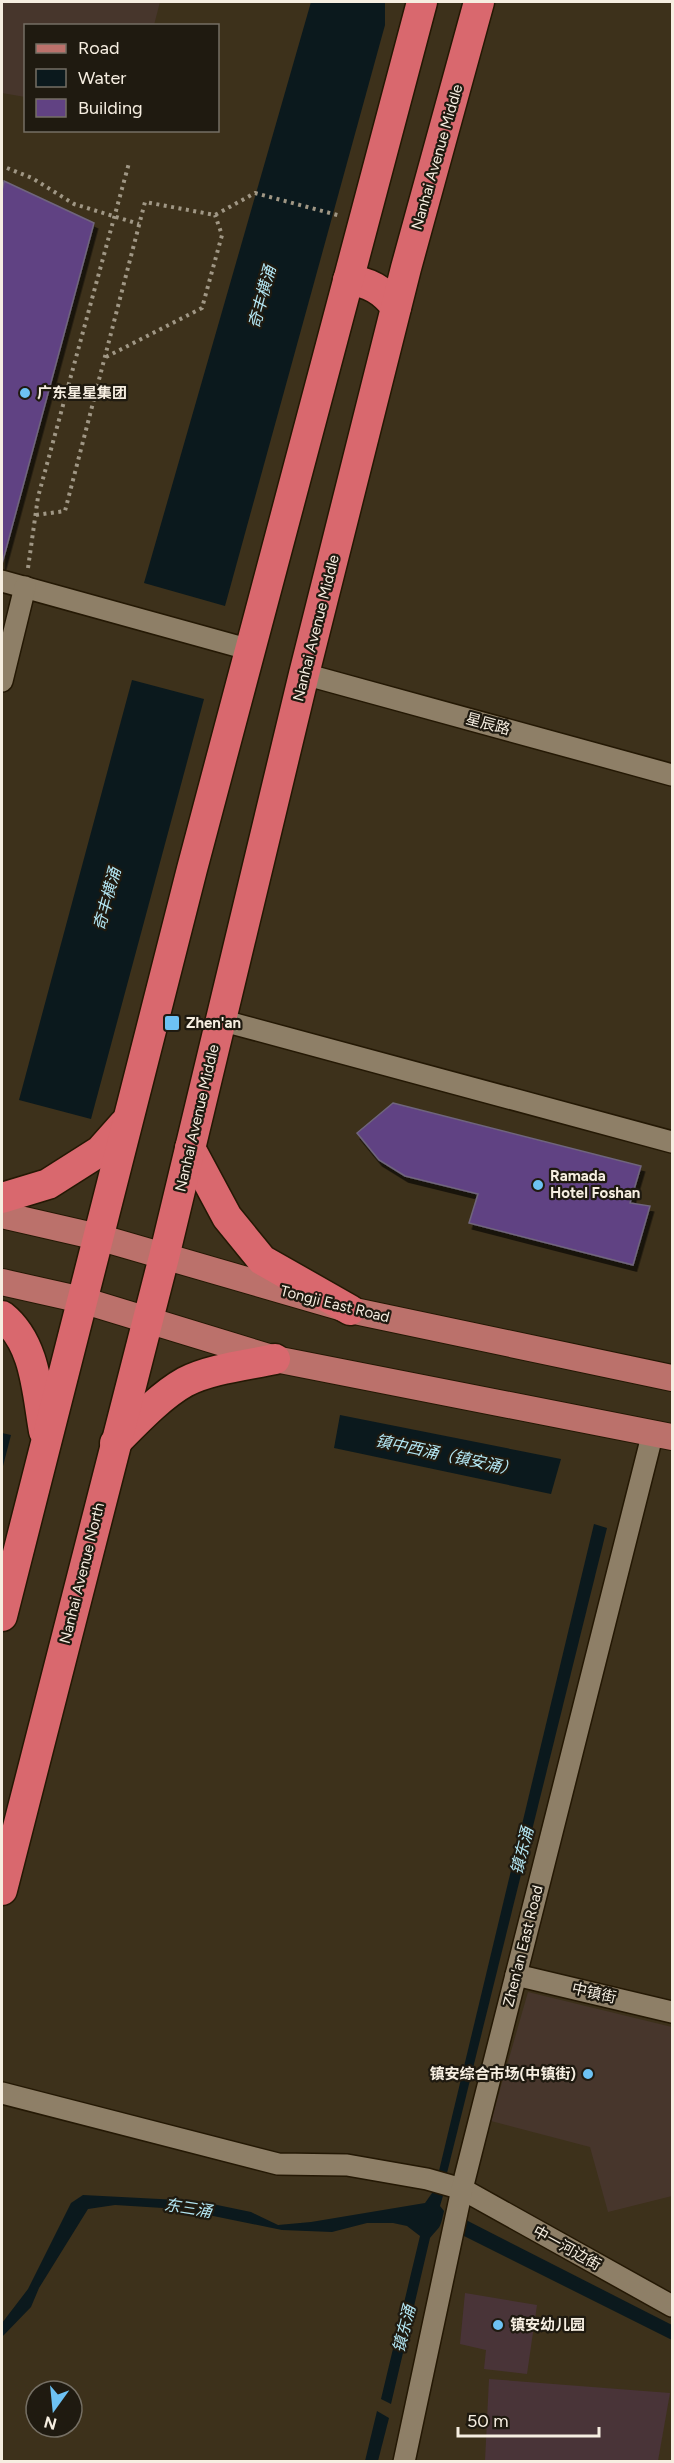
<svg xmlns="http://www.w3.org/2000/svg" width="674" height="2463" font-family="Figtree,'Noto Sans SC',sans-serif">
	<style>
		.commercial { fill: #47362c }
		.education { fill: #493438 }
		.water { fill: #0b191d }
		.building { fill: #614283; stroke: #6f657d; stroke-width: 1.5; filter: url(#shadow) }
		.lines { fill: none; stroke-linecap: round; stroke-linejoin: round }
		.minor-casing { stroke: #241804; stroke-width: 24 }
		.major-casing { stroke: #241804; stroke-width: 28 }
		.highway-casing { stroke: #241804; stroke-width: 33 }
		.path { stroke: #a09785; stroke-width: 4; stroke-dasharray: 3 4.5; stroke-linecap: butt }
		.minor { stroke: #8e7f67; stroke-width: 21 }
		.major { stroke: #bb716b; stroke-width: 26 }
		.highway { stroke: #d9686e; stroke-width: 30 }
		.poi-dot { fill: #6dc2f3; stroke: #1f1a10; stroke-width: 2 }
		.labels { text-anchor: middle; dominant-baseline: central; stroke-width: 4.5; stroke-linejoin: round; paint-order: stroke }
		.street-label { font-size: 15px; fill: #f6eee1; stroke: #1f1a10 }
		.poi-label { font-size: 15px; font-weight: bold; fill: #f6eee1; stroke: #1f1a10; text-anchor: start }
		.water-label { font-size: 16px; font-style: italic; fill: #b3e6f3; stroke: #1f1a10 }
	</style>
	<defs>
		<filter id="shadow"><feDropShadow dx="3.5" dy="6" stdDeviation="0" flood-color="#0009"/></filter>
	</defs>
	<rect width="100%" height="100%" fill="#3d311b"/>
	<!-- commercial -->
	<g class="commercial">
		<path d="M2,2H160L154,25L26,26L25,97L2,93Z"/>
		<path d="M528,1992L672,2027V2196L608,2212L590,2147L491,2121Z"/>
	</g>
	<!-- education -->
	<g class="education">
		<path d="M465,2293L537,2305L527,2374L484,2369L486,2350L460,2344Z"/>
		<path d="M489,2379L670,2393L658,2461H485Z"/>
	</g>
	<!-- water -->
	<g class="water">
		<path d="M311,2H385V25L225,606L144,583Z"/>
		<path d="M132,680L204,699L91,1119L19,1100Z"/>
		<path d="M340,1415L561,1459L551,1494L334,1448Z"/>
		<path d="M2,1433L11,1435L2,1470Z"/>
		<path d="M594,1524L607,1528L446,2177L438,2175Z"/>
		<path d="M437,2186L445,2189L440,2206L444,2211C440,2229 441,2225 430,2238L391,2404L381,2399L420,2236L407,2226L393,2223H367L332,2232L282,2230L179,2209L115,2205L88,2209L39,2288L31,2307L2,2337V2323L28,2289L71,2203L83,2195L198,2201L251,2212L278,2225L311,2222L425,2203Z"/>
		<path d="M464,2219L672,2325V2340L462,2235Z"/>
		<path d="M377,2411L389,2418L378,2461H365Z"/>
	</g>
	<!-- building -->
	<g class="building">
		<path d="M4,181L94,223L2,564V191Z"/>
		<path d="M393,1103L641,1166L630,1203L650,1206L633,1265L469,1223L478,1194L405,1176L379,1160L357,1133Z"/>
	</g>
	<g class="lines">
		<!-- minor casing -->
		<g class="minor-casing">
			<g id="minor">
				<path d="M2,581L251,650"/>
				<path d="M304,674L672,775"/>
				<path d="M2,681L25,587"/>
				<path d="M220,1020L672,1142"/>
				<path d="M516,1975L672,2012"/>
				<path d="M2,2093L278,2164L347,2165L427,2179L462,2189L672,2306"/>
				<path d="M404,2462L462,2189L653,1432"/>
			</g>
		</g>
		<!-- major casing -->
		<g class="major-casing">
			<g id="major">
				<path d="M2,1215L98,1237L350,1310L672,1378"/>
				<path d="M2,1282L82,1300L275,1359L672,1437"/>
			</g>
		</g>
		<!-- highway casing -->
		<g class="highway-casing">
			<g id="highway">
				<path d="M348,280C369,282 383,290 396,307"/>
				<path d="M190,1148L227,1217L262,1260L350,1310"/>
				<path d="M2,1198L48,1184L100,1151L124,1124"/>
				<path d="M2,1316C36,1343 37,1392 44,1431"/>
				<path d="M115,1443C135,1423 160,1396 185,1382C210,1369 247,1365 275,1359"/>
				<path d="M2,1616L192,869L422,2"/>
				<path d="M2,1890L164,1257L304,674L406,268L479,2"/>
			</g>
		</g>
		<!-- path -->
		<g class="path">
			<path d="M7,168L32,178L74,204L139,224"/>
			<path d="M106,357L202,308L222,235L215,215"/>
			<path d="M36,515L65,511L145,202L215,215L255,193L341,216"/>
			<path d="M28,568L38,497L129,163"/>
		</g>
		<!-- minor -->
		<use href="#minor" class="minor"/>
		<!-- major -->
		<use href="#major" class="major"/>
		<!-- highway -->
		<use href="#highway" class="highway"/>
	</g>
	<!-- markers -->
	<g class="poi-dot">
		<circle cx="25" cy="393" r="6"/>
		<rect x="164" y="1015" width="16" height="16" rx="3"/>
		<circle cx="538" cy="1185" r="6"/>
		<circle cx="588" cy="2074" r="6"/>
		<circle cx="498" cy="2325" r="6"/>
	</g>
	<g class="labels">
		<!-- street labels -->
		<g class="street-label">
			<text transform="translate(437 157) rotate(-74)">Nanhai Avenue Middle</text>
			<text transform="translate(316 628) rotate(-76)">Nanhai Avenue Middle</text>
			<text transform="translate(488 724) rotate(15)">星辰路</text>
			<text transform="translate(197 1118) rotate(-77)">Nanhai Avenue Middle</text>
			<text transform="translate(335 1304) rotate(14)">Tongji East Road</text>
			<text transform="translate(82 1573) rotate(-76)">Nanhai Avenue North</text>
			<text transform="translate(523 1946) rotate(-76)">Zhen'an East Road</text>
			<text transform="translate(594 1993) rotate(13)">中镇街</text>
			<text transform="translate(567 2248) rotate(29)">中一河边街</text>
		</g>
		<!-- poi labels -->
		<g class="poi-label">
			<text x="37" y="393">广东星星集团</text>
			<text x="186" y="1023">Zhen'an</text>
			<text x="550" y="1176">Ramada<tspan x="550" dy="17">Hotel Foshan</tspan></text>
			<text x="576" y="2074" text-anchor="end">镇安综合市场(中镇街)</text>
			<text x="510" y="2325">镇安幼儿园</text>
		</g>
		<!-- water labels -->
		<g class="water-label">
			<text transform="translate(262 297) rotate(-75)">奇丰横涌</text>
			<text transform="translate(107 899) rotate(-75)">奇丰横涌</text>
			<text transform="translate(446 1455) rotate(12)">镇中西涌（镇安涌）</text>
			<text transform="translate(522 1851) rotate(-76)">镇东涌</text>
			<text transform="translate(188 2208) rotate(9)">东三涌</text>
			<text transform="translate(404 2329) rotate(-76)">镇东涌</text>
		</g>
	</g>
	<!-- border -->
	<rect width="674" height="2463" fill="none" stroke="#f6eee1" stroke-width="6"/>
	<!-- legend -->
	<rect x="24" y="24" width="195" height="108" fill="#1f1a10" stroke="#756f64" stroke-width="1.5"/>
	<rect x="36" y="44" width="30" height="9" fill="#bb716b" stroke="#756f64" stroke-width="1.5"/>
	<text x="78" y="54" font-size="18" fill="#f6eee1">Road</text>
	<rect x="36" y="69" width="30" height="18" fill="#0b191d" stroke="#756f64" stroke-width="1.5"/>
	<text x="78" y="84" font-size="18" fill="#f6eee1">Water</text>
	<rect x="36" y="99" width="30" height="18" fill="#614283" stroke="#756f64" stroke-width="1.5"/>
	<text x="78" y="114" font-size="18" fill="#f6eee1">Building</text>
	<!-- north arrow -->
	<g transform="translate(54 2409) rotate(195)"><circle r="28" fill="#1f1a10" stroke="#756f64" stroke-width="1.5"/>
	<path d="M0-4.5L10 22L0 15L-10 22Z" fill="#6dc2f3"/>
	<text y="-9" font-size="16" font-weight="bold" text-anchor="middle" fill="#f6eee1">N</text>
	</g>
	<!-- scale -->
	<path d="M458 2427v9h141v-9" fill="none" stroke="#f6eee1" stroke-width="3"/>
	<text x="467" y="2427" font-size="18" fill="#f6eee1" stroke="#1f1a10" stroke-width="4.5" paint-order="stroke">50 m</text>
</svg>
